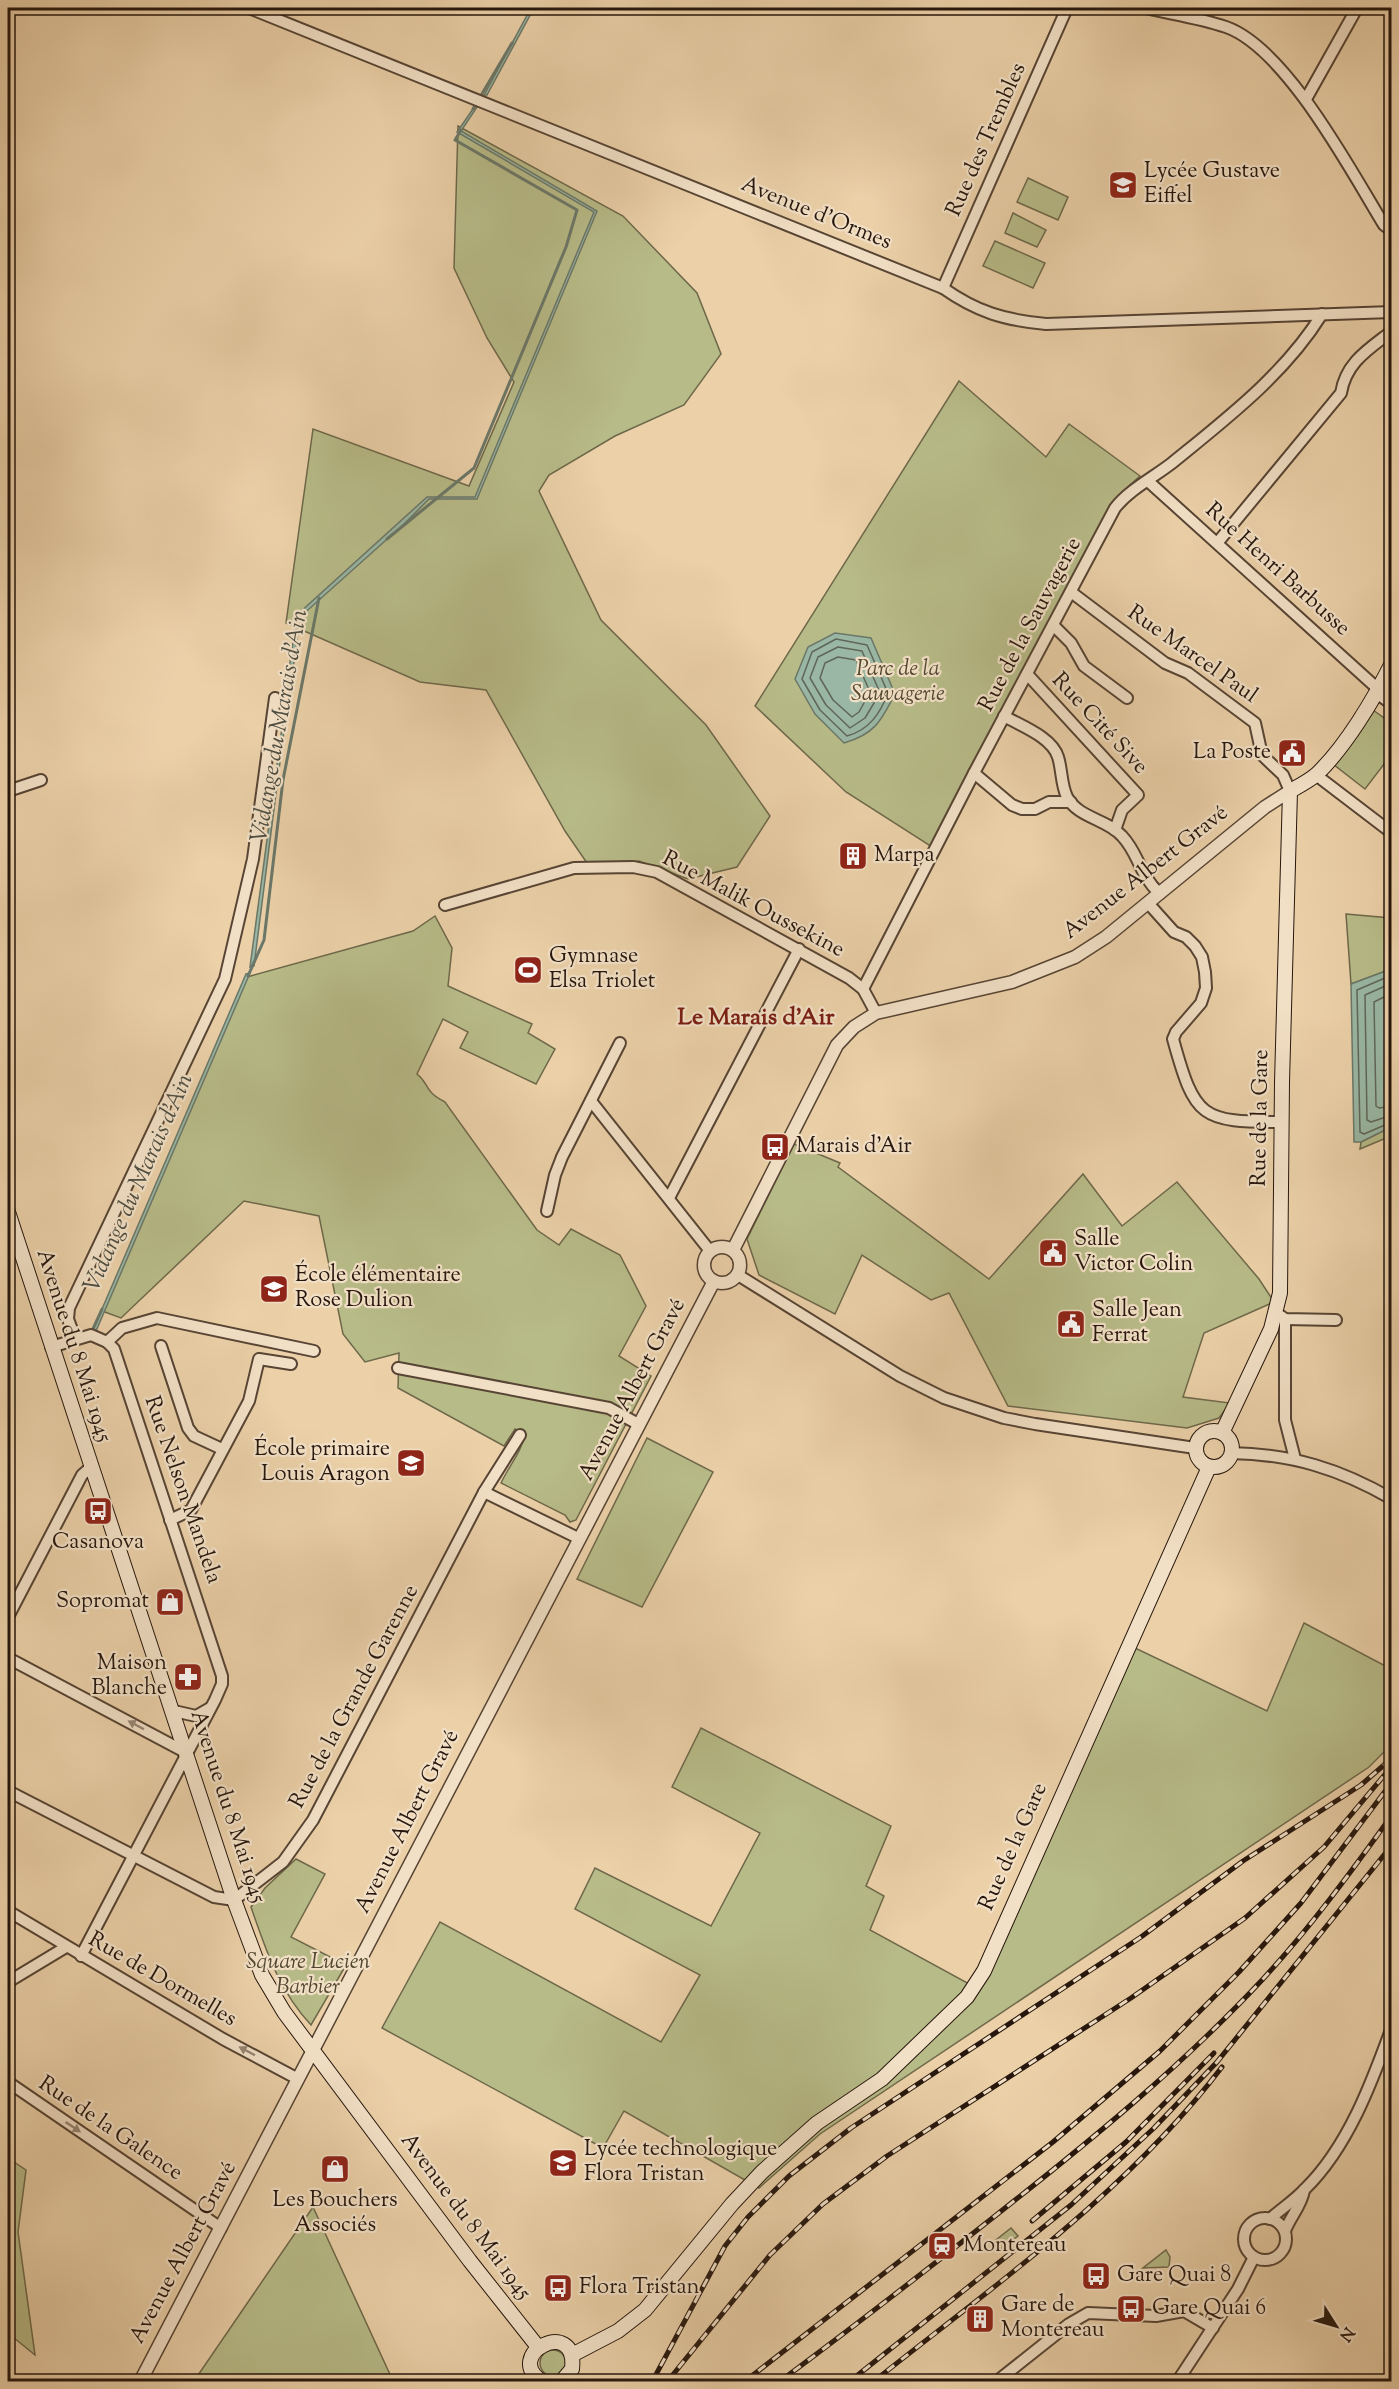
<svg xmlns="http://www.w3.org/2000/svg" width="1399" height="2389" font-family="'Sorts Mill Goudy',serif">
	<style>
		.green { fill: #b7bb88; stroke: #6e684a; stroke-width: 1.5 }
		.water { fill: #99b7a4; stroke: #6b7768; stroke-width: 1.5 }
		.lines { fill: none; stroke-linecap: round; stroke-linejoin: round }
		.shore { stroke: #606658; stroke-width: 1.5 }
		.stream { stroke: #6b7768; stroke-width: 3 }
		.minor-casing { stroke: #574434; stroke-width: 14 }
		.tertiary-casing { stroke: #574434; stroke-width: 15 }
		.secondary-casing { stroke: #26160d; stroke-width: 16 }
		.minor { stroke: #f2e0c6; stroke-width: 10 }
		.tertiary { stroke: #f2e0c6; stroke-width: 12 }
		.secondary { stroke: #f2e0c6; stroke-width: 14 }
		.rail-casing { stroke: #26160d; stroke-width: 5 }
		.rail { stroke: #f2e0c6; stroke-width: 3; stroke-dasharray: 9; stroke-linecap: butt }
		.oneway { fill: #968573 }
		.labels { text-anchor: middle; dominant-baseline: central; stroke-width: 4.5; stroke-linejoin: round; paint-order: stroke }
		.street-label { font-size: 22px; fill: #26160d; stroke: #f2e0c6 }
		.poi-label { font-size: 22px; fill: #26160d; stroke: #f2e0c6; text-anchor: start }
		.park-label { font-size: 22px; font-style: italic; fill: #524832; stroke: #f2e0c6 }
		.water-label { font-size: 24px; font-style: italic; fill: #4e4e42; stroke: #f2e0c6 }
		.neighbourhood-label { font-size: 24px; font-weight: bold; fill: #7a1f14; stroke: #f2e0c6 }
	</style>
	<rect width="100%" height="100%" fill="#ebd0a8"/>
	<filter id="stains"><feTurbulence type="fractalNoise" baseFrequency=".00333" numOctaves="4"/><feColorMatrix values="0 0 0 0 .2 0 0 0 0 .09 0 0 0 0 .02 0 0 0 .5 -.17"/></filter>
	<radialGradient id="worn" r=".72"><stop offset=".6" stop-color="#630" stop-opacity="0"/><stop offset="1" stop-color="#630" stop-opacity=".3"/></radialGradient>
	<!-- green -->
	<g class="green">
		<path d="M458,126L623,216L697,293L721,354L684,405L615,436L549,475L539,491L601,620L706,725L770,816L737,867L688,879L639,861L587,863L565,831L486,690L420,682L286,623L313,429L469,486L514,382L487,338L454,268Z"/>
		<path d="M1028,178L1068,197L1058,220L1017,202Z"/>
		<path d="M1013,213L1046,230L1037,247L1005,233Z"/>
		<path d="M995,241L1045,263L1033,288L983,266Z"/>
		<path d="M959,381L1046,457L1069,424L1140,476L1121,493L932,847L846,792L755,706Z"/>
		<path d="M1373,710L1391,723V755L1365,789L1333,764Z"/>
		<path d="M1346,914L1391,918V969L1351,984Z"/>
		<path d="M435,916L452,948L448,986L532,1024L528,1033L555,1049L536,1084L460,1048L468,1032L443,1019L417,1074C430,1084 423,1091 445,1102L537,1230L559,1245L571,1229L620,1255L646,1306L619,1356L651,1376L576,1520L570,1522L565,1515L501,1483C510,1464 521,1453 525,1434L515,1429L504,1446L398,1388L399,1353L365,1362L343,1334L319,1216L244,1201L121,1318L102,1311L247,977L413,931Z"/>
		<path d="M1391,1127V1136L1360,1149L1361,1142Z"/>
		<path d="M794,1144L840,1163L838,1167L989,1279L1083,1174L1122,1226L1177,1182L1259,1279L1274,1302L1204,1333L1183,1397L1230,1403L1219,1418L1187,1428L1008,1406L949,1293L931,1300L862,1255L835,1314L759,1275L747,1239Z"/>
		<path d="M647,1438L713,1472L642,1607L577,1579Z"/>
		<path d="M1304,1623L1391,1669V1745L1369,1767L820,2134L759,2188L624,2111L603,2148L382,2028L440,1922L661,2042L700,1975L575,1909L595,1868L711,1926L760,1833L672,1787L701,1728L891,1826L866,1886L884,1896L870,1930L980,1990L1133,1647L1267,1711Z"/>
		<path d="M296,1859L325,1874L291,1937L346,1965L311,2025C279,1991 266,1950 251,1907L265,1888Z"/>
		<path d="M8,2158L26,2170L18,2232L35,2355L8,2333Z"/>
		<path d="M313,2207L393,2381H194Z"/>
		<path d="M1011,2228L1018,2236L997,2252L991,2244Z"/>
		<path d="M1166,2250L1170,2257L1169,2267L1143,2268Z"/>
		<circle cx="553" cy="2363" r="13"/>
	</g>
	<!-- water -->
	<g class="water">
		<path d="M531,8H534L487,95H484Z"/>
		<path d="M475,106L477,107L461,131L597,211L477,499H429L404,524L300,617L289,700L285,696L297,615L427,497H475L594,212L457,132Z"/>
		<path d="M835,633L871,638L895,694C881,721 875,734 844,743L815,714L795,679L808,647Z"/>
		<path d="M284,712L286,715L254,966L250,967Z"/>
		<path d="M1391,969V1127L1361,1142H1354L1351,984Z"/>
		<path d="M250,973L96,1331L93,1330L246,974Z"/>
	</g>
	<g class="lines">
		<!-- shore -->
		<g class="shore">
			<path d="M836,639L867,645L888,693C880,714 869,730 847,736L820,710L802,679L812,652Z"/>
			<path d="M838,647L862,651L880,693L865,718L850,728L826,705L810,678L818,657Z"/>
			<path d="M838,657L856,660L870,692L859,712L852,717L833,700L820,678L825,663Z"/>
			<path d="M1392,975L1357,990L1360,1132L1364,1134L1392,1122"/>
			<path d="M1392,983L1365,995L1367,1120L1371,1122L1392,1115"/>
			<path d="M1392,993L1374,1002L1376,1106L1379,1108L1392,1106"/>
		</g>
		<!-- stream -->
		<g class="stream">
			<path d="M473,109L512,43"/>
			<path d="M387,539L474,468L566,247L577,210L455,140L461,130"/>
			<path d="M248,976L264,940L283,780L319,598"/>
			<path d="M91,1333L102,1309"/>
		</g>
		<!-- minor casing -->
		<g class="minor-casing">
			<g id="minor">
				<path d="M249,8L943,288C977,312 1004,320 1046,324L1392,312"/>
				<path d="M1145,8C1171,14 1200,18 1226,27C1286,48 1351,171 1384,225L1392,231"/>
				<path d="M1306,99L1357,8"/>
				<path d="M943,288L1067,8"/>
				<path d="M1149,482L1378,689"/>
				<path d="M1218,542L1341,393C1346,362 1369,349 1392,331"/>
				<path d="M1071,592L1165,663L1188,673L1255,723L1262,755L1283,775L1290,791"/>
				<path d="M1053,625L1071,643L1084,666L1127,698"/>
				<path d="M1027,674L1138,795L1122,810L1115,830"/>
				<path d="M1376,693L1392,704"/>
				<path d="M1004,716C1021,726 1052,737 1058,757C1062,769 1061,785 1067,797C1078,818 1107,819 1122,836C1139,854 1139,874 1159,893"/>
				<path d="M974,773L1012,805L1022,809H1035L1049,802H1071"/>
				<path d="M1316,775L1392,833"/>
				<path d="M8,791L41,780"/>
				<path d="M1148,903L1174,932L1186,937L1195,946L1202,957L1205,972L1206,988L1201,1003L1176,1032L1173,1039C1195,1119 1201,1122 1282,1122"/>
				<path d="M445,905L574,868L633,867L657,872L849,978L863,989L876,1013"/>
				<path d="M863,989L974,773L1115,508C1129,490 1154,477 1172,463C1226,419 1285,374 1322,314"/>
				<path d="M591,1101L710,1251"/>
				<path d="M669,1198L799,949"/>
				<path d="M547,1211L555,1175L562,1157L620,1043"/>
				<path d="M738,1275L900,1376L944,1398L1004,1418L1035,1424L1195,1448"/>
				<path d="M1281,1316L1285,1319L1336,1320"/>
				<path d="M1285,1319V1420L1295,1459"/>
				<path d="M75,1338L68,1319L69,1308L225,979L253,859L275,698"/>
				<path d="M107,1342L122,1328L157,1318L314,1351"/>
				<path d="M161,1346L188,1428L194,1436L222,1449"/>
				<path d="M51,1347L91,1335L107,1342L114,1349L222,1676V1684L215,1700L81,1956"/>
				<path d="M398,1368L609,1408L638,1424"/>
				<path d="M1231,1453C1292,1454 1340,1469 1392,1499"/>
				<path d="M484,1492L578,1538"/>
				<path d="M170,1520L191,1510L249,1401L259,1359L291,1364"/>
				<path d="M8,1617L82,1475L91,1467"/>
				<path d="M8,1658L187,1753"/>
				<path d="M174,1711L196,1716L210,1708"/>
				<path d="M8,1791L214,1897L234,1900L283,1862L313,1820L484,1492L520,1435"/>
				<path d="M8,1911L223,2039L298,2079"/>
				<path d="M8,1982L66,1947"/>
				<path d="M8,2082L221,2228"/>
				<circle cx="1265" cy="2239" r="21"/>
				<path d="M1270,2219C1281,2209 1295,2200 1305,2189C1348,2147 1372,2082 1392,2027"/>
				<path d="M1285,2231C1290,2217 1302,2205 1304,2190"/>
				<path d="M996,2382L1069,2324L1088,2313L1156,2316L1184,2311L1213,2328"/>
				<path d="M1177,2382L1238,2289L1254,2257"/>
			</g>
		</g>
		<!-- tertiary casing -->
		<g class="tertiary-casing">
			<g id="tertiary">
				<circle cx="722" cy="1265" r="18"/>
				<path d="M733,1250L837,1045L854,1027L876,1013L1012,982L1075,957L1106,937L1265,807L1290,791"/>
				<path d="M140,2382L714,1281"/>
			</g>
		</g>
		<!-- secondary casing -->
		<g class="secondary-casing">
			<g id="secondary">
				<path d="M8,1212L234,1900L262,1975L284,2012L470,2261L538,2347"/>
				<circle cx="1214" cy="1449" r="18"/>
				<path d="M1222,1433L1271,1329L1280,1293L1282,1082L1290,791C1299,786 1309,781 1317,774C1346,746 1374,699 1392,663"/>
				<path d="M572,2355L618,2331L645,2310L732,2204L762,2172L817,2123L882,2079L967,1997L984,1971L1209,1467"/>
				<path d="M543,2382C500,2355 578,2315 572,2369L561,2382"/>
			</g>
		</g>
		<!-- minor -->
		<use href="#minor" class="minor"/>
		<!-- tertiary -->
		<use href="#tertiary" class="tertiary"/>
		<!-- secondary -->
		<use href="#secondary" class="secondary"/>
		<!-- rail casing -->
		<g class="rail-casing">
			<g id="rail">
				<path d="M1032,2221L1126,2142L1214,2053"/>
				<path d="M652,2382L725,2246L748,2217L789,2176L851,2128L1141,1937L1243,1861L1361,1785L1392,1758"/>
				<path d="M667,2382L770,2255L823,2204L887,2156L1131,1998L1245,1918L1324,1847L1387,1772"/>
				<path d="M744,2382L1053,2142L1160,2051L1239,1972L1301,1903L1392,1782"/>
				<path d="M779,2382C852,2328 924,2272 995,2216C1089,2142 1181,2067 1263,1979C1310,1928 1351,1872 1392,1815"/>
				<path d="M849,2382L1071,2205L1154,2128L1217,2062L1392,1845"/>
				<path d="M873,2382C996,2284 1126,2193 1222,2067"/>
			</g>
		</g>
		<!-- rail -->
		<use href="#rail" class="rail"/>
	</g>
	<!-- one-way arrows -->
	<defs><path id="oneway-solid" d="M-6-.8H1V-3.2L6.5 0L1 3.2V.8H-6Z" transform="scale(1.5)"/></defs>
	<g class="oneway">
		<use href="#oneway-solid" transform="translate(136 1725) rotate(-152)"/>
		<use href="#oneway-solid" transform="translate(247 2051) rotate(-152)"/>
		<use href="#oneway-solid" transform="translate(73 2127) rotate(34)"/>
	</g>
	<!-- icons -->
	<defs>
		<g id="school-square" transform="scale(1.5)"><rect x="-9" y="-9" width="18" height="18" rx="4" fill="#8f2418" stroke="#f2e0c6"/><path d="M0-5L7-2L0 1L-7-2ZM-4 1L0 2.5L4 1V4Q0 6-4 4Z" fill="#fff"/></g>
		<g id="civic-square" transform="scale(1.5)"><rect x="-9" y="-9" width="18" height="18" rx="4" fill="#8f2418" stroke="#f2e0c6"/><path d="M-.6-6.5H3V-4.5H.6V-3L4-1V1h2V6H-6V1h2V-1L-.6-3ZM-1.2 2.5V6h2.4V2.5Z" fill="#fff"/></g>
		<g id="building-square" transform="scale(1.5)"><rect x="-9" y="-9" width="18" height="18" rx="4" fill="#8f2418" stroke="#f2e0c6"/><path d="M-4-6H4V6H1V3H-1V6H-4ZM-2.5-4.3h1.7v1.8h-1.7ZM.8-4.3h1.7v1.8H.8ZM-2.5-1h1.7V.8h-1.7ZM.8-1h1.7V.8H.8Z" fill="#fff"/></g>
		<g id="stadium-square" transform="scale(1.5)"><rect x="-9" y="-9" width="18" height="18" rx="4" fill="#8f2418" stroke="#f2e0c6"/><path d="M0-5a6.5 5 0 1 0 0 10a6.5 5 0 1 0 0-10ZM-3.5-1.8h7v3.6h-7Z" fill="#fff"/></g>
		<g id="bus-square" transform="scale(1.5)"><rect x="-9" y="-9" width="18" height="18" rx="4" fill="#8f2418" stroke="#f2e0c6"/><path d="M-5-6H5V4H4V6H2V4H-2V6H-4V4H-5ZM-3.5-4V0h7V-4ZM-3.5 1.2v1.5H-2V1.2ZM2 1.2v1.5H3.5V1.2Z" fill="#fff"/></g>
		<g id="shop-square" transform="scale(1.5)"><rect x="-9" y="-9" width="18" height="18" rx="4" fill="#8f2418" stroke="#f2e0c6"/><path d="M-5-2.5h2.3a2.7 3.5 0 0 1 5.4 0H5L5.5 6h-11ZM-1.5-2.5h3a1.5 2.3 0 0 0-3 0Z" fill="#fff"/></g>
		<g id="pharmacy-square" transform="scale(1.5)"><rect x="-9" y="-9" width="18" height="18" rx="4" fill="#8f2418" stroke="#f2e0c6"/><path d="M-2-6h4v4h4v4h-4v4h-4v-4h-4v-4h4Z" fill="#fff"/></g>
		<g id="station-square" transform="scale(1.5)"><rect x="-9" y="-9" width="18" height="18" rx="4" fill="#8f2418" stroke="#f2e0c6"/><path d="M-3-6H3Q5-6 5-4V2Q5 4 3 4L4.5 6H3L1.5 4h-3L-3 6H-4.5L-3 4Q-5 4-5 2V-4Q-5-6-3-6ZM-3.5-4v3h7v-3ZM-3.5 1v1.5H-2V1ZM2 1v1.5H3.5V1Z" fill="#fff"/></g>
	</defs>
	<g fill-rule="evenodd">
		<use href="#school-square" x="1123" y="185"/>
		<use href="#civic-square" x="1292" y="753"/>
		<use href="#building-square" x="853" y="856"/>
		<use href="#stadium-square" x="528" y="970"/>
		<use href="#bus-square" x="775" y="1147"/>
		<use href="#civic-square" x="1053" y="1253"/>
		<use href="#school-square" x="274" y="1289"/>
		<use href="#civic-square" x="1071" y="1324"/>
		<use href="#school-square" x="411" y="1463"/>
		<use href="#bus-square" x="98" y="1511"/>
		<use href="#shop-square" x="170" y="1602"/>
		<use href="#pharmacy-square" x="188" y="1677"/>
		<use href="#school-square" x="563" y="2163"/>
		<use href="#shop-square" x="335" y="2169"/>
		<use href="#station-square" x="942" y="2246"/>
		<use href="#bus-square" x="1096" y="2276"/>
		<use href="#bus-square" x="558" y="2288"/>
		<use href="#bus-square" x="1131" y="2309"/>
		<use href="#building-square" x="980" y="2319"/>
	</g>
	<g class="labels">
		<!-- street labels -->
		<g class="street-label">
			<text transform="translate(987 140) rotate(-66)">Rue des Trembles</text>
			<text transform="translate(816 214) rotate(22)">Avenue d'Ormes</text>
			<text transform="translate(1277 570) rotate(42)">Rue Henri Barbusse</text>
			<text transform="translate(1031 625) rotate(-62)">Rue de la Sauvagerie</text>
			<text transform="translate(1192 655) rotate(35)">Rue Marcel Paul</text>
			<text transform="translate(1099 724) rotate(47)">Rue Cité Sive</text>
			<text transform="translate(1146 873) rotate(-38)">Avenue Albert Gravé</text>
			<text transform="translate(753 905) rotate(28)">Rue Malik Oussekine</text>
			<text transform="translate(1261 1118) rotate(-89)">Rue de la Gare</text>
			<text transform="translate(73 1346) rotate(72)">Avenue du 8 Mai 1945</text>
			<text transform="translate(633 1390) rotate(-62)">Avenue Albert Gravé</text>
			<text transform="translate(182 1490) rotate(71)">Rue Nelson Mandela</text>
			<text transform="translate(355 1697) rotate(-62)">Rue de la Grande Garenne</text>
			<text transform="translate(227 1807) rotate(72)">Avenue du 8 Mai 1945</text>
			<text transform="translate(408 1822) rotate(-63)">Avenue Albert Gravé</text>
			<text transform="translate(1014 1847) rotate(-66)">Rue de la Gare</text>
			<text transform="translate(162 1980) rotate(30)">Rue de Dormelles</text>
			<text transform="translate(110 2129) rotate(34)">Rue de la Galence</text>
			<text transform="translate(465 2217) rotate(53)">Avenue du 8 Mai 1945</text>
			<text transform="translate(184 2253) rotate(-62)">Avenue Albert Gravé</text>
		</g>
		<!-- poi labels -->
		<g class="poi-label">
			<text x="1144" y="172">Lycée Gustave<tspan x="1144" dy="25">Eiffel</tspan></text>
			<text x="1271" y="753" text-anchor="end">La Poste</text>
			<text x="874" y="856">Marpa</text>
			<text x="549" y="957">Gymnase<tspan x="549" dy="25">Elsa Triolet</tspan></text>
			<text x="796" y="1147">Marais d'Air</text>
			<text x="1074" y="1240">Salle<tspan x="1074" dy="25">Victor Colin</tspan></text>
			<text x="295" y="1276">École élémentaire<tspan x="295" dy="25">Rose Dulion</tspan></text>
			<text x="1092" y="1311">Salle Jean<tspan x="1092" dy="25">Ferrat</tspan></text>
			<text x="390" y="1450" text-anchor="end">École primaire<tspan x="390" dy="25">Louis Aragon</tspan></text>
			<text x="98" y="1543" text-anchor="middle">Casanova</text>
			<text x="149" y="1602" text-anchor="end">Sopromat</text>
			<text x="167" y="1664" text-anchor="end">Maison<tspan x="167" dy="25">Blanche</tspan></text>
			<text x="584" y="2150">Lycée technologique<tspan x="584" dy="25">Flora Tristan</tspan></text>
			<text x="335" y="2201" text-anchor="middle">Les Bouchers<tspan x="335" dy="25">Associés</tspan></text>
			<text x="963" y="2246">Montereau</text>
			<text x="1117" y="2276">Gare Quai 8</text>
			<text x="579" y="2288">Flora Tristan</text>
			<text x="1001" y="2306">Gare de<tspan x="1001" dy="25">Montereau</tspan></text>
			<text x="1152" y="2309">Gare Quai 6</text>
		</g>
		<!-- park labels -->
		<g class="park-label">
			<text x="898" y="670">Parc de la<tspan x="898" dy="25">Sauvagerie</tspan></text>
			<text x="308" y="1963">Square Lucien<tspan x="308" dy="25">Barbier</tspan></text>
		</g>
		<!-- water labels -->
		<g class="water-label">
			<text transform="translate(280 726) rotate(-80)">Vidange du Marais d'Ain</text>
			<text transform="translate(139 1183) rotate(-66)">Vidange du Marais d'Ain</text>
		</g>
		<!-- neighbourhood labels -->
		<g class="neighbourhood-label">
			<text x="756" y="1018">Le Marais d'Air</text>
		</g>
	</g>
	<!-- margin -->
	<rect width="1399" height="2389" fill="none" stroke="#ebd0a8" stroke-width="30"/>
	<rect x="9" y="9" width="1381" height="2371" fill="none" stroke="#26160d" stroke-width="3"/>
	<rect x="15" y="15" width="1369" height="2359" fill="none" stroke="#26160d" stroke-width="1.5"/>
	<!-- north arrow -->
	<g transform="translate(1336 2326) rotate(127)" stroke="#f2e0c6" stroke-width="4.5" paint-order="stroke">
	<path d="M0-4.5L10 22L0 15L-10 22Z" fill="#26160d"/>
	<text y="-9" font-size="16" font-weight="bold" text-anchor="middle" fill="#26160d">N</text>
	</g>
	<rect width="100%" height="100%" filter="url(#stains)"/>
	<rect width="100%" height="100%" fill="url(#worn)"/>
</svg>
